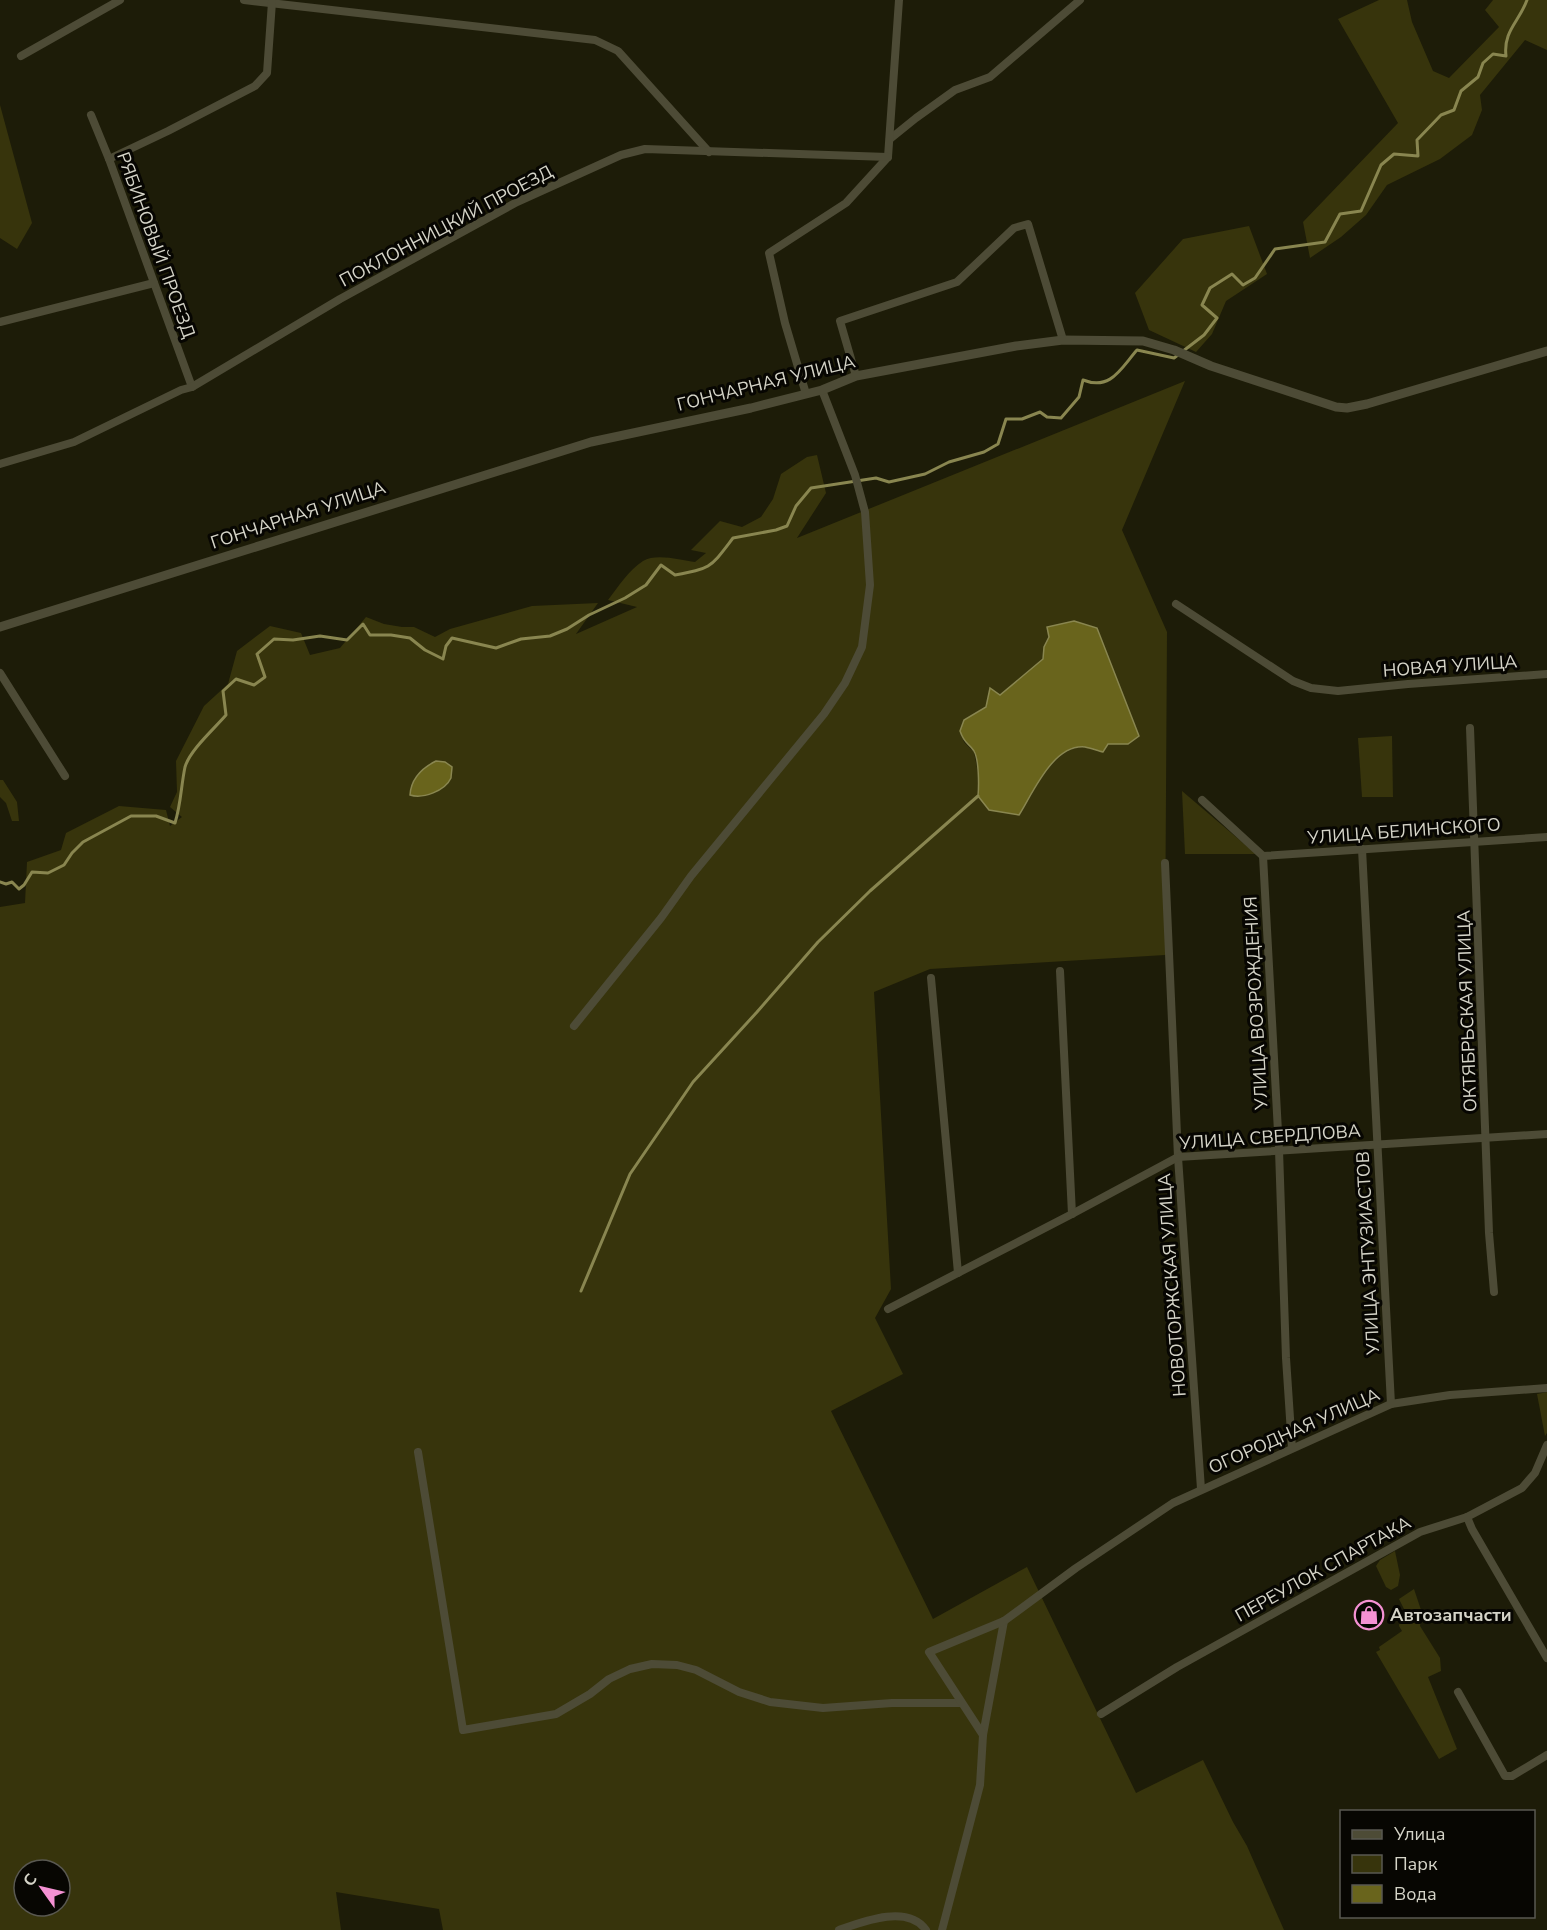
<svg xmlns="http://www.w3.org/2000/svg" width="1547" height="1930" font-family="'Nunito Sans',sans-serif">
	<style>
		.green { fill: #37340c; fill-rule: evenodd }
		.water { fill: #69641c; stroke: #898650; stroke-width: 1.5 }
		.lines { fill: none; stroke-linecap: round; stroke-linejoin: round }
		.stream { stroke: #898650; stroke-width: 3 }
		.minor { stroke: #4d4b36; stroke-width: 8 }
		.tertiary { stroke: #4d4b36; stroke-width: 9 }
		.labels { text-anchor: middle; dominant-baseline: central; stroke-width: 6; stroke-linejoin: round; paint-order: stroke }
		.street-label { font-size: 18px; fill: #d5d4c8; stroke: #070602 }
		.poi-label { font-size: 18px; font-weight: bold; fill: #d5d4c8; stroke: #070602; text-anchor: start }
	</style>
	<rect width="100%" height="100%" fill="#1d1c08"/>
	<!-- green -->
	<g class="green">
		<path d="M1379,0H1407L1412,22L1433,71L1449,78L1499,27L1485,10L1493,0H1547V50L1525,40L1480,95L1482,110L1472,135L1440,159L1387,185L1366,215L1341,237L1310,258L1303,222L1398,123L1338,19Z"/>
		<path d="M0,105L32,223L17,249L0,238Z"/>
		<path d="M1249,226L1267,274L1226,301L1212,334L1196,352L1149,330L1135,293L1183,239Z"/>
		<path d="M1185,381L1122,530L1167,632L1165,955L930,969L874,992L891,1289L875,1318L903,1374L831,1411L933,1619L1027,1567L1136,1793L1203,1760L1233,1822L1247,1846L1284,1930H443L439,1909L336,1892L341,1930H0V907L25,903L27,862L61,850L66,833L119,806L166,810L170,826L182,817L170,807L177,792L176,761L204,706L228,684L237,651L270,626L301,633L310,655L340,648L366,617L384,624L402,627H414L435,637L450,629L532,606L598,603L576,634L637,607L608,600C618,587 629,570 643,561C656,553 681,560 695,562L706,553L691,550L720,521L742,527L761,517L773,499L781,474L807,457L817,455L826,493L797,538ZM1049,637L1128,744H1108L1103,752C1098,751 1091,747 1085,747C1058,746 1039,781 1028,801L980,783L974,752L964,742L960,731L964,720L986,707L991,689L1000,695L1043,659L1044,647ZM24,1870H60V1906H24Z"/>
		<path d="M1392,736L1393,797H1362L1358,738Z"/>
		<path d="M0,780H3L17,802L19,821H12L6,803L0,797Z"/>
		<path d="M1182,791L1256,854H1185Z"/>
		<path d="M1547,1392V1433L1545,1436L1537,1394Z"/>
		<path d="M1395,1551L1400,1575L1398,1586L1391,1590L1386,1587L1376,1566L1380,1560Z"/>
		<path d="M1414,1589L1422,1613L1420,1626L1440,1658L1441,1671L1428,1677L1457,1749L1439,1759L1376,1652L1380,1650L1379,1647L1402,1631L1399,1626L1400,1614L1405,1611L1399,1599Z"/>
	</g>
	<!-- water -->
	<g class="water">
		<path d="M1074,621L1097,628L1139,736L1128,744H1108L1103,752C1098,751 1091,748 1085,747C1053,744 1033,793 1019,815L989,810L978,796C979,785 979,760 974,751C968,742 965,745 960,731L964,720L986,707L990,688L1000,695L1043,659L1044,647L1049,637L1047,627Z"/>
		<path d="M436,761L445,762L452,767C452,769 451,776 451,778C445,791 423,799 410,795C411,779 422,768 436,761Z"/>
	</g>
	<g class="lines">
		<!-- stream -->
		<g class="stream">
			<path d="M0,882L6,884L12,882L19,889L24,885L32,872L48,873L64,865L72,853L83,842L131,816H156L175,823C181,804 181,786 185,767C190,750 214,729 226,715L223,691L236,679L254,685L265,677L257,654L274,639L293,640L320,636L347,640L363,624L370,635H391L410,638L425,650L443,659L446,646L452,638L496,648L521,639L550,636L567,629L589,615L625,598L646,585L661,565L675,575C712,568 710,568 733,538L776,530L787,526L796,506L811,488L876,478L889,482L925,474L949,462L984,452L998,444L1006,419H1022L1040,412L1047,417L1061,418L1079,397L1083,380C1111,391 1121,368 1137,350L1174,358L1204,335L1217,318L1202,305L1210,288L1232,274L1243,285L1255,278L1275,249L1325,242L1340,214L1361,211L1381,165L1394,154L1418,156L1417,140L1441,115L1454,110L1461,91L1478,77L1483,63L1493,54L1506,56C1503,31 1519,22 1527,0"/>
			<path d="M581,1291L630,1174L693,1082L757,1012L818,942L870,891L978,796"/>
		</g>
		<!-- minor -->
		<g class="minor">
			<path d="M244,0L595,40L618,51L709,152"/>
			<path d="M21,56L120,0"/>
			<path d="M91,115L109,159L192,387"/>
			<path d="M890,139L916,118L955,90L990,77L1080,0"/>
			<path d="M109,159L168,131L255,86L267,73L272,2"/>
			<path d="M0,322L154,283"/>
			<path d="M856,376L840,321L957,282L1014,228L1028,224L1063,340"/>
			<path d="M806,394L785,323L769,253L846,203L888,157L899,0"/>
			<path d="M0,464L74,442L181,390L192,387L340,299L517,202L621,155L645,149L888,157"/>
			<path d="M1176,604L1293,681L1311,688L1338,691L1408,684L1547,674"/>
			<path d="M0,673L65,776"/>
			<path d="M1470,728L1489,1233L1494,1292"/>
			<path d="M1202,800L1263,856L1279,1150L1286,1358L1292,1448"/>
			<path d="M1362,849L1391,1404"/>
			<path d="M1263,856L1547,837"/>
			<path d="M1165,863L1178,1157L1201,1489"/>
			<path d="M1060,971L1072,1214"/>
			<path d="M931,978L958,1273"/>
			<path d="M574,1026L661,918L691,876L824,714L845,683L862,647L870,585L865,512L855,475L822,390"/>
			<path d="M888,1309L1072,1214L1178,1157L1547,1134"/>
			<path d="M418,1452L463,1730L556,1714L590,1694L609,1679L630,1669L652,1664L677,1665L696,1670L739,1692L770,1702L823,1708L892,1703H961"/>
			<path d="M1467,1517L1472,1529L1547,1658"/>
			<path d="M1458,1692L1505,1776H1512L1547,1755"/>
			<path d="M1101,1714L1177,1667L1420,1532L1467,1517L1522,1488L1535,1473L1547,1445"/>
			<path d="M983,1735L1004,1621"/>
			<path d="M839,1930C864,1921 908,1904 926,1930"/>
			<path d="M942,1930L980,1785L983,1735L929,1652L1004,1621L1076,1568L1173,1503L1391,1404L1450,1395L1547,1388"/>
		</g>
		<!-- tertiary -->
		<path class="tertiary" d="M0,627L591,442L751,408L822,390L856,376L1016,346L1063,340L1143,341L1174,350L1211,366L1336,407L1347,408L1367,404L1547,351"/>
	</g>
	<!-- icons -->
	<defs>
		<g id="shop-ring" transform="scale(1.5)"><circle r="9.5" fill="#070602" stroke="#f491d3" stroke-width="1.5"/><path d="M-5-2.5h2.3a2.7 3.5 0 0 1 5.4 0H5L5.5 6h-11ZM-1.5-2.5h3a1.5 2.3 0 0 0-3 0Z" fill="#f491d3"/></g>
	</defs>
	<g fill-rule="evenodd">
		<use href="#shop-ring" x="1369" y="1615"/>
	</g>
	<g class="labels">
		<!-- street labels -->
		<g class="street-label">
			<text transform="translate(446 226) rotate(-28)">ПОКЛОННИЦКИЙ ПРОЕЗД</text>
			<text transform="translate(156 245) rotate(70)">РЯБИНОВЫЙ ПРОЕЗД</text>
			<text transform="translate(766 383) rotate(-14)">ГОНЧАРНАЯ УЛИЦА</text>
			<text transform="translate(298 515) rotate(-18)">ГОНЧАРНАЯ УЛИЦА</text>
			<text transform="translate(1450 666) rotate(-4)">НОВАЯ УЛИЦА</text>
			<text transform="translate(1404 831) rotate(-4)">УЛИЦА БЕЛИНСКОГО</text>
			<text transform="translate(1256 1003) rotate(-93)">УЛИЦА ВОЗРОЖДЕНИЯ</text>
			<text transform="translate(1467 1011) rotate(-92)">ОКТЯБРЬСКАЯ УЛИЦА</text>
			<text transform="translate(1270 1137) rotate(-4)">УЛИЦА СВЕРДЛОВА</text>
			<text transform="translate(1368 1253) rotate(-93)">УЛИЦА ЭНТУЗИАСТОВ</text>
			<text transform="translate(1172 1285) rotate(-94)">НОВОТОРЖСКАЯ УЛИЦА</text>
			<text transform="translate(1294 1431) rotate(-24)">ОГОРОДНАЯ УЛИЦА</text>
			<text transform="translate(1323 1569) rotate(-29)">ПЕРЕУЛОК СПАРТАКА</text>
		</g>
		<!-- poi labels -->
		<g class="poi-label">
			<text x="1390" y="1615">Автозапчасти</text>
		</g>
	</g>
	<!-- legend -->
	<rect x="1340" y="1810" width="195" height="108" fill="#070602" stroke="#595851" stroke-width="1.5"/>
	<rect x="1352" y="1830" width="30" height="9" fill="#4d4b36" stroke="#595851" stroke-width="1.5"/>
	<text x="1394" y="1840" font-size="18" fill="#d5d4c8">Улица</text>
	<rect x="1352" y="1855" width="30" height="18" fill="#37340c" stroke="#595851" stroke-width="1.5"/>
	<text x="1394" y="1870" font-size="18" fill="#d5d4c8">Парк</text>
	<rect x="1352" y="1885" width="30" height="18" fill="#69641c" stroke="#595851" stroke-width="1.5"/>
	<text x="1394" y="1900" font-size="18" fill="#d5d4c8">Вода</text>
	<!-- north arrow -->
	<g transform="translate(42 1888) rotate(304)"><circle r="28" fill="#070602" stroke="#595851" stroke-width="1.5"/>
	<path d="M0-4.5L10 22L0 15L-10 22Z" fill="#f491d3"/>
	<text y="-9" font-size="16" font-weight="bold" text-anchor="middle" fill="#d5d4c8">С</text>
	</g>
</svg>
